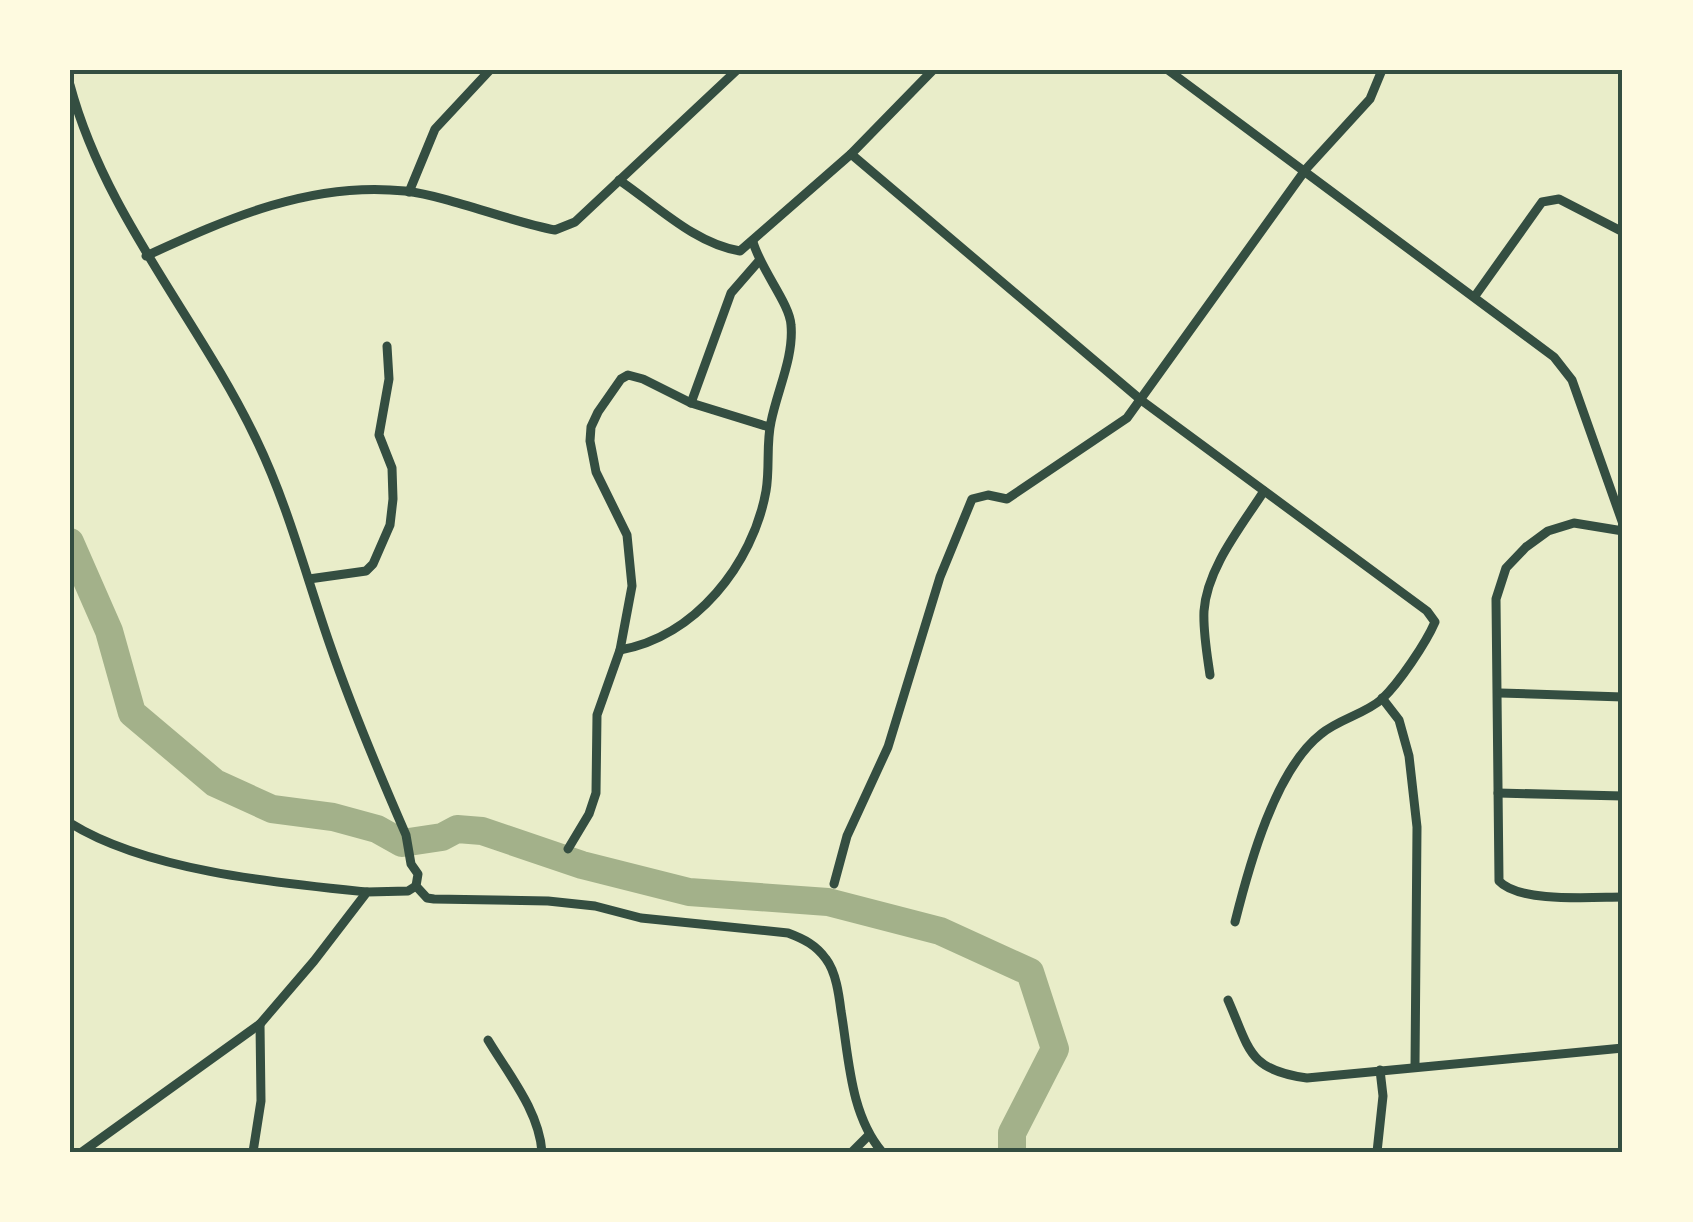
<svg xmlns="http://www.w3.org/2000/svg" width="1693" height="1222" font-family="'Space Grotesk',sans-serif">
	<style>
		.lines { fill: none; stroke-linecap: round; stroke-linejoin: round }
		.river { stroke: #a3b18a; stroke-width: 28 }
		.minor { stroke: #344e41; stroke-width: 9 }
		.neatline { fill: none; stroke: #344e41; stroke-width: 4 }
	</style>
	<rect width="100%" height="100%" fill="#e9edc9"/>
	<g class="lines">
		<!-- river -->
		<path class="river" d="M70,542L109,631L132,713L215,783L272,809L333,817L377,829L402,843L442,837L457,829L482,831L582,865L689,892L828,902L940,931L1030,972L1055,1049L1012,1133V1152"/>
		<!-- minor -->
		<g class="minor">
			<path d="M1168,70L1554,357L1572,380L1623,524"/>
			<path d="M70,85C105,216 198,318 256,439C288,505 306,576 330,645C352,709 379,773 406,835L411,864L418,874L416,886L427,898L434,899L548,901L595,906L641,918L788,933C804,939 816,945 826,959C836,972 839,995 841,1011C849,1058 850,1114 882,1152"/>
			<path d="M851,154L1141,400L1427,611L1435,622C1426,643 1399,683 1382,699C1365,714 1339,719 1321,734C1275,770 1249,866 1235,922"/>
			<path d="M619,180C656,205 695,244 740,251L851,154L933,70"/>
			<path d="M409,192L435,129L490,70"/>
			<path d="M146,256C229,218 311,181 405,191C452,197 507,221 555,230L575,222L737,70"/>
			<path d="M1475,296L1542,202L1559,199L1623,232"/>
			<path d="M691,403L731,293L758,262"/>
			<path d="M1623,531L1574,523L1548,531L1526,547L1506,568L1496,599L1499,881C1519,903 1593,897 1623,897"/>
			<path d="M309,579L366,571L373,564L390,525L393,499L392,468L379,435L389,379L387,346"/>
			<path d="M620,650C695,637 753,564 766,491C770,468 766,444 771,422C777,391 794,357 791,325C790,304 761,270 753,242"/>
			<path d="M1210,675C1207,654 1203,632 1204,611C1207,568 1241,527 1264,491"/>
			<path d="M1500,693L1623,697"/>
			<path d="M1382,698L1399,720L1409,756L1417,827L1415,1067"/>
			<path d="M1498,793L1623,796"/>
			<path d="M70,823C147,871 277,883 367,892"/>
			<path d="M568,849L589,814L596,793L597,715L620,650L632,586L627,535L596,472L590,441L591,427L598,412L621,379L628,375L643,379L691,403L769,427"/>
			<path d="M834,884L847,836L888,747L940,577L972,499L988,495L1007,499L1127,418L1306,169L1370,99L1382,70"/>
			<path d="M1228,1000C1250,1050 1248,1070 1307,1078L1623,1048"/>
			<path d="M488,1040C509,1075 539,1111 542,1152"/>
			<path d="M82,1152L260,1024L314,961L367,892L408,891L416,886"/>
			<path d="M253,1152L261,1101L260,1024"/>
			<path d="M852,1152L868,1136"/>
			<path d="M1377,1152L1383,1096L1380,1070"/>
		</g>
	</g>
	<!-- border -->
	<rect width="1693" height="1222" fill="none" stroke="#fefae0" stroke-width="145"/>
	<rect x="72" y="72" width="1548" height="1078" class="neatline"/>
</svg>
